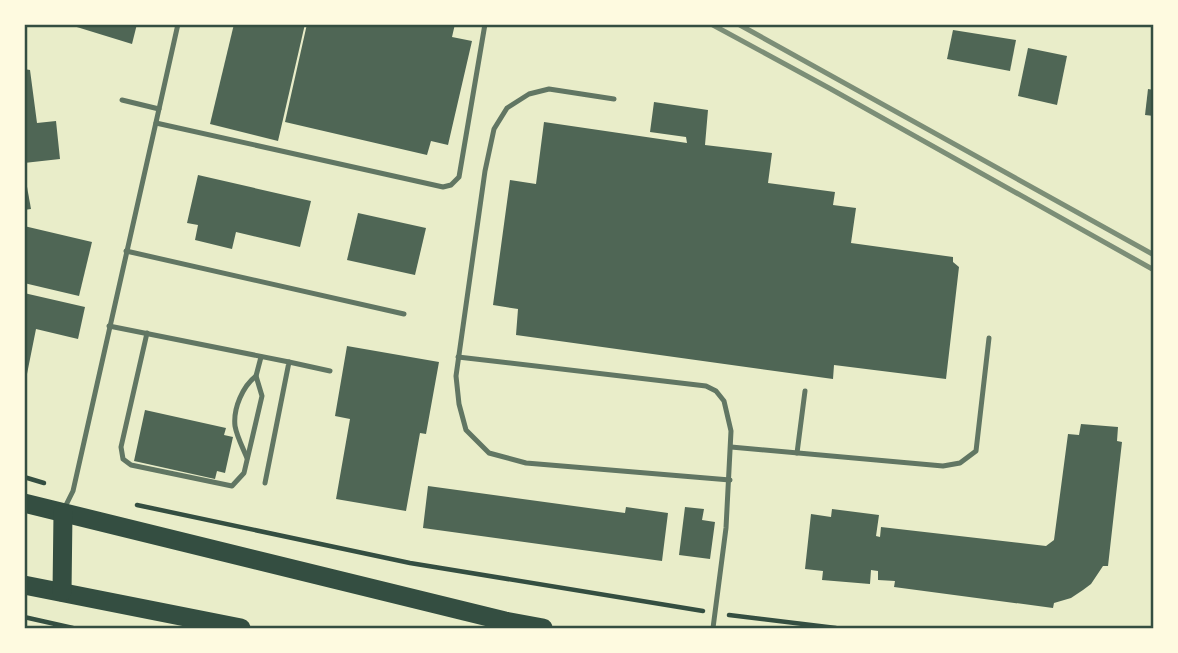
<svg xmlns="http://www.w3.org/2000/svg" width="1178" height="653" font-family="Manrope,sans-serif">
	<style>
		.building { fill: #4f6655 }
		.lines { fill: none; stroke-linecap: round; stroke-linejoin: round }
		.path { stroke: #344e41; stroke-width: 4.5 }
		.service { stroke: #617663; stroke-width: 5 }
		.trunk { stroke: #344e41; stroke-width: 19 }
		.rail { stroke: #7c8e77; stroke-width: 5 }
		.neatline { fill: none; stroke: #344e41; stroke-width: 2.5 }
	</style>
	<rect width="100%" height="100%" fill="#e9edc9"/>
	<!-- building -->
	<g class="building">
		<path d="M67,24H137L132,44Z"/>
		<path d="M234,24H305L278,141L210,124Z"/>
		<path d="M307,24H455L452,37L472,41L448,145L431,141L427,155L285,122Z"/>
		<path d="M953,30L1016,40L1010,71L947,59Z"/>
		<path d="M1028,48L1067,56L1057,105L1018,96Z"/>
		<path d="M24,69L30,70L37,123L56,121L60,159L24,163Z"/>
		<path d="M1148,89L1154,90V116L1145,115Z"/>
		<path d="M654,102L708,110L705,145L772,153L768,183L835,192L833,205L856,208L851,243L953,257V262L959,267L946,379L834,365L833,379L516,335L518,309L493,305L510,180L536,184L544,122L687,143L686,137L650,132Z"/>
		<path d="M24,170L31,209L24,210Z"/>
		<path d="M198,175L311,201L300,247L236,232L232,249L195,240L198,225L187,223Z"/>
		<path d="M358,213L426,228L415,275L347,260Z"/>
		<path d="M24,226L92,242L79,296L24,283Z"/>
		<path d="M24,293L85,307L78,339L36,329L26,379Z"/>
		<path d="M347,346L439,362L426,434L420,433L406,511L336,499L350,419L335,416Z"/>
		<path d="M145,410L226,428L224,435L233,437L225,473L217,471L215,479L134,461Z"/>
		<path d="M1081,424L1118,427L1117,441L1122,442L1108,566H1103L1091,584L1083,590L1071,598L1054,603L1053,608L894,587L895,581L878,580V571L871,570L870,584L822,580L823,571L805,569L811,514L831,517L832,509L879,515L876,536L880,537L881,527L1046,546L1054,540L1068,434L1079,435Z"/>
		<path d="M428,486L625,513L626,507L668,513L662,561L423,528Z"/>
		<path d="M685,507L704,509L702,520L715,522L710,559L679,555Z"/>
	</g>
	<g class="lines">
		<!-- path -->
		<g class="path">
			<path d="M24,477L44,483"/>
			<path d="M137,505L410,563L703,611"/>
			<path d="M729,615L836,628"/>
			<path d="M24,617L73,628"/>
		</g>
		<!-- service -->
		<g class="service">
			<path d="M614,99L549,89L529,94L507,108L494,129L485,171L456,376L459,404L466,430L489,453L526,463L730,480"/>
			<path d="M159,109L178,24"/>
			<path d="M156,123L443,187L451,185L459,177L485,24"/>
			<path d="M126,251L404,314"/>
			<path d="M109,326L289,362L265,483"/>
			<path d="M147,333L121,447L123,459L131,465L232,486L244,473L262,396L256,376L261,357"/>
			<path d="M458,357L706,386L716,391L724,401L731,431L726,528L713,628"/>
			<path d="M289,362L330,371"/>
			<path d="M731,447L943,466L960,463L976,451L989,338"/>
			<path d="M797,453L805,391"/>
			<path d="M247,458C243,448 237,437 235,426C233,408 243,386 256,376"/>
			<path d="M65,507L73,491L159,109L122,100"/>
		</g>
		<!-- trunk -->
		<g class="trunk">
			<path d="M24,503L505,621L543,628"/>
			<path d="M24,585L241,628"/>
			<path d="M62,592L63,513"/>
		</g>
		<!-- rail -->
		<g class="rail">
			<path d="M711,24L829,88L1154,270"/>
			<path d="M738,24L1154,255"/>
		</g>
	</g>
	<!-- border -->
	<rect width="1178" height="653" fill="none" stroke="#fefae0" stroke-width="52"/>
	<rect x="26" y="26" width="1126" height="601" class="neatline"/>
</svg>
